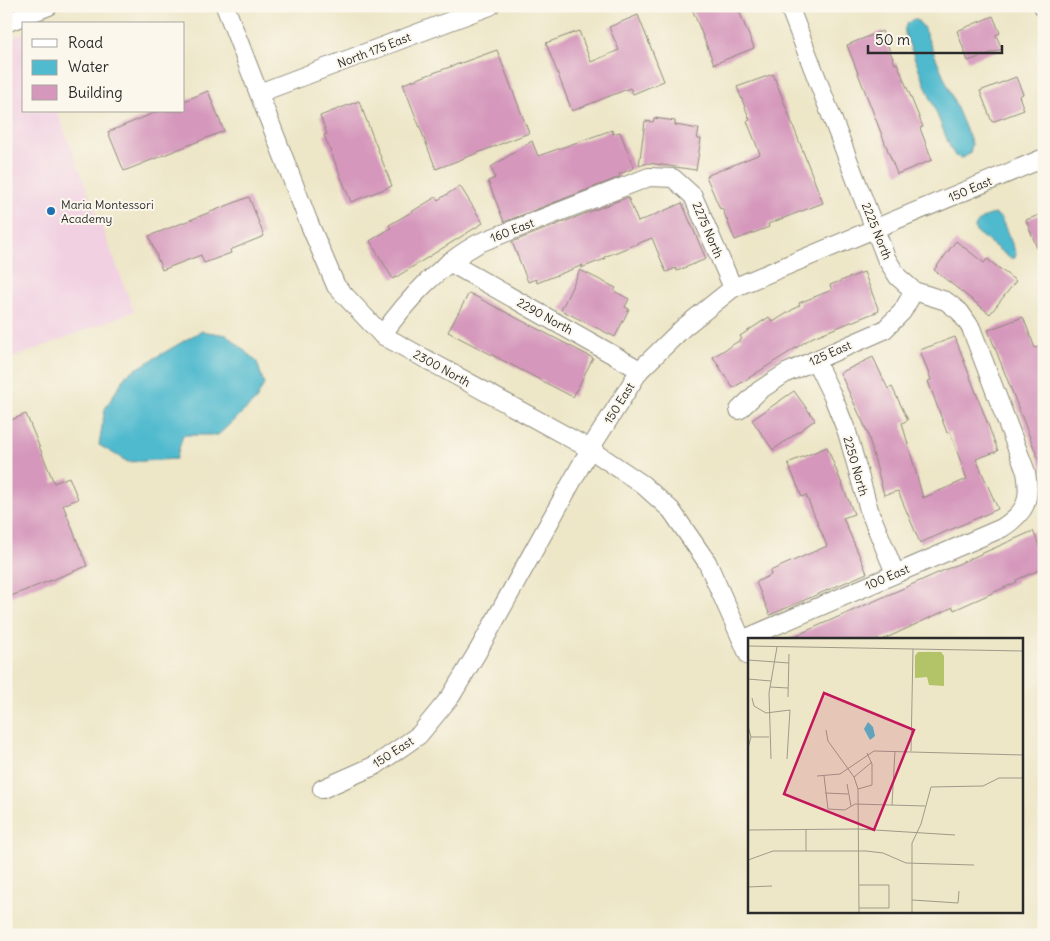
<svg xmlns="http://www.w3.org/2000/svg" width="1050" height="941" font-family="Delius,sans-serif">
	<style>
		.built { fill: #f1d0e2 }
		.water { fill: #50bace; stroke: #3e727c }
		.building { fill: #d598bc }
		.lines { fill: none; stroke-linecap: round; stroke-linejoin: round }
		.street-casing { stroke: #8c8879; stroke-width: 20 }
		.street { stroke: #fff; stroke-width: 18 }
		.poi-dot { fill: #1f6fb2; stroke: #fbf7ec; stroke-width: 2 }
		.labels { text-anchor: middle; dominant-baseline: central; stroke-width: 4; stroke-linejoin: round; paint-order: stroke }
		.street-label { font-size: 12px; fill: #2b2b2b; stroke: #fbf7ec }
		.poi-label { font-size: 12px; fill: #2b2b2b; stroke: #fbf7ec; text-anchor: start }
		.inset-road { fill: none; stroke: #9f9b89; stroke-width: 1 }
		.view { fill: #c2185b; fill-opacity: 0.15; stroke: #c2185b; stroke-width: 2.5 }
		.inset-edge { fill: none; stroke: #2b2b2b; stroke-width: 2.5 }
	</style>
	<rect width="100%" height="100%" fill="#fbf7ec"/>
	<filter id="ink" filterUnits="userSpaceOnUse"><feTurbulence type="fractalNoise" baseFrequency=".02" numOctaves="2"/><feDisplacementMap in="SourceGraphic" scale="10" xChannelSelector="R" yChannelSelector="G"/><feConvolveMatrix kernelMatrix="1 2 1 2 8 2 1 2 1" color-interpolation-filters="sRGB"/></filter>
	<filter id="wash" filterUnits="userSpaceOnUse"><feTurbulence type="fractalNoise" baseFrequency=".0096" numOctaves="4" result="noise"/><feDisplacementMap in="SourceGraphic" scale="20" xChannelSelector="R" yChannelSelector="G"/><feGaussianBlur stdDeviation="1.12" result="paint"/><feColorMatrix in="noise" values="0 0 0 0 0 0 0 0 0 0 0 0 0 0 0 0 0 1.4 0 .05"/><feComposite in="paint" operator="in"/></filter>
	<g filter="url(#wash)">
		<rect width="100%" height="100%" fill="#ede6c7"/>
		<!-- built -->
		<path class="built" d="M24,33V111H57L134,311L6,361V40Z"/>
		<!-- water -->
		<g class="water">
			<path d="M914,19L918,21L923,27L972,144L970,153L963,158L955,156L950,147L905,34C904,26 906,23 914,19Z"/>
			<path d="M995,214L1001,218L1016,253L1015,258H1010L976,232L975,227C980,218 986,216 995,214Z"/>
			<path d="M201,331L227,335L257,362L264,384L256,400L218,435H183L176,459L128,462L99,445L105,409L126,375Z"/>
		</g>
		<g id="blocks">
			<!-- building -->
			<g class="building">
				<path d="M691,6H737L754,48L714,64Z"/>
				<path d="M638,15L664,81L633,94L630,88L572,111L546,43L579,31L591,62L619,50L609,27Z"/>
				<path d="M993,16L1000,33L996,35L1002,49L968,61L957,31Z"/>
				<path d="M882,31L895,64L897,63L923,127L920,128L932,160L897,174L847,45Z"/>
				<path d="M497,50L529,133L436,169L403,84Z"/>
				<path d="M773,74L823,203L768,224L769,227L735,240L722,208L720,209L706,176L760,154L747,121L750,120L737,87Z"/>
				<path d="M1016,77L1023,94L1019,96L1024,110L992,122L980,91Z"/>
				<path d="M208,91L224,131L124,171L108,132L159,111H184V101Z"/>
				<path d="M359,101L392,186L351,202L324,135L327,134L320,116Z"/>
				<path d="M654,118L675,121V125L699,129L697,139H701L696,170L648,163L639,166L645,121L653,122Z"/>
				<path d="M612,130L613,134L620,132L634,168L619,174L620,177L504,222L488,181L495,178L491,167L532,141L538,156Z"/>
				<path d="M460,186L483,223L393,279L370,241L391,228L389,225L408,214L436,197L438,200Z"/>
				<path d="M249,197L264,236L230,250L231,253L204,263L201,255L162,270L149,236Z"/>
				<path d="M628,197L638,222L682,203L706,259L677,271L676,268L666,272L652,238L604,257L605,259L581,268L583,265L537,283L536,279L528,282L512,242Z"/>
				<path d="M1044,213V263H1043L1026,220Z"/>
				<path d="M956,241L984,263L987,259L1016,281L990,314L934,270Z"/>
				<path d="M580,270L616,288L614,291L629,299L625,307L629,309L615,337L561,310Z"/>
				<path d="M864,272L879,311L813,337L733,388L713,357L742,339L740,336L769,317L773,322L800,305L799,303L832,290L830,285Z"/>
				<path d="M469,293L593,358L573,397L448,332Z"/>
				<path d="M1023,317L1035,348L1038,347L1044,362L1043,471L988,330Z"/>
				<path d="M955,337L998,451L976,459L998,509L920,543L898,491L884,495L867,431L840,373L873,357L888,389L892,387L908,420L902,423L923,498L967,479L950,432L947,433L928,381L931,380L920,350Z"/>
				<path d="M794,391L815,420L773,450L752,420Z"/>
				<path d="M26,414L54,483L69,477L78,499L63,505L87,566L11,596L6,584V422Z"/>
				<path d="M827,447L854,514L843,518L867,573L770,615L756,582L771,575L770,571L827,546L806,495L802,497L788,463Z"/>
				<path d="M1033,531L1044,557V568L1016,580L1017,582L954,610L953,607L882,640H786Z"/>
			</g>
		</g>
	</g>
	<g filter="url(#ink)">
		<use href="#blocks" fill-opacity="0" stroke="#8c8879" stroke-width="1"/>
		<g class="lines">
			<!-- street casing -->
			<g class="street-casing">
				<g id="street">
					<path d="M225,6L309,223L336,286L382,335L590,449L642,484L671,510L707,562L749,656"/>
					<path d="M1043,6L1044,8"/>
					<path d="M6,23L49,6"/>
					<path d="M259,93L490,6"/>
					<path d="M449,262L640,370"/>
					<path d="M382,335C409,298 439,265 479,243L649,177L673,178L693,196L733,288"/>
					<path d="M815,360L833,397L847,432L869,510L895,573"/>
					<path d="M739,410L760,390L786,373L884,330L902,312L914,291"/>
					<path d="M742,640L1002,528C1026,512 1031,501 1026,472L971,328L960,312L946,301L914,291L898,277L886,258L789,6"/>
					<path d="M322,789L376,765L419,735L451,696L478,651L590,449L640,370L683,328L733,288L1044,158"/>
				</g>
			</g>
			<!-- street -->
			<use href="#street" class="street"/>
		</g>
	</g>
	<!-- markers -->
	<circle class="poi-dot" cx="51" cy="211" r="5"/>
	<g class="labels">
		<!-- street labels -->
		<g class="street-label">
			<text transform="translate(374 50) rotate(-21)">North 175 East</text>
			<text transform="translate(970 189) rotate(-23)">150 East</text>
			<text transform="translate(512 230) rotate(-21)">160 East</text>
			<text transform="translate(708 230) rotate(67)">2275 North</text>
			<text transform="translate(877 231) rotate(68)">2225 North</text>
			<text transform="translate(545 316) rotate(29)">2290 North</text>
			<text transform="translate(830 353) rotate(-24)">125 East</text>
			<text transform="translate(442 368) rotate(29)">2300 North</text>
			<text transform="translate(619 403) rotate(-58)">150 East</text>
			<text transform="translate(856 466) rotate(74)">2250 North</text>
			<text transform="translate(887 577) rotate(-23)">100 East</text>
			<text transform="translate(393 752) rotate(-33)">150 East</text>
		</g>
		<!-- poi labels -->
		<g class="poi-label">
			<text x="61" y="204">Maria Montessori<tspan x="61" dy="14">Academy</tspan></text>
		</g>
	</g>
	<!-- overview -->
	<g transform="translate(748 638)">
		<rect width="275" height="275" fill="#ede6c7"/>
		<path d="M170,14H193L196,18V48L181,47L179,39L167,40V18Z" fill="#b2c467"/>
		<path d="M120,84L125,89L127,98L122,102L116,91Z" fill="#50bace"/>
		<path class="inset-road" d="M0,8L275,13M0,22L41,25M0,41L23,43M22,49L40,50M40,59L41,16M4,60L6,68L18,75L42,72L39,121M0,88L3,99L0,110M78,92L80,103L106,139L110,151L111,275M3,99H21M163,113L165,11M23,121L21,55L29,9M69,138L92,136L126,113L275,117M76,138L80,171L97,172L107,166L177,168M106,139L124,124M99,146L103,168M110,151L124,147V126L119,115M77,155L100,156M144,167L147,113M58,191V213M0,192L111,191L207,197M0,222L25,213H118L135,215L158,225L226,227M0,249L24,248M164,262L210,265L211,253M111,270H141V247H111M164,275V205L173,186L183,149L235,148L251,140H275"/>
		<path class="view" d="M76,55L166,92L126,192L36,156Z"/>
		<rect width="275" height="275" class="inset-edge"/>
	</g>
	<!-- margin -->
	<rect width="1050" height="941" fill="none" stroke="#fbf7ec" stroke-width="25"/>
	<!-- legend -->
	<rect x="22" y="22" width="162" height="90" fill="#fbf7ec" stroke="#a8a59f"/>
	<rect x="32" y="39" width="25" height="8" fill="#ffffff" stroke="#a8a59f"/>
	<text x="68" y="48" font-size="15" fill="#2b2b2b">Road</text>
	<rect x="32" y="60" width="25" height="15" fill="#50bace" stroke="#a8a59f"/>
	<text x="68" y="72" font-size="15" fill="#2b2b2b">Water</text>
	<rect x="32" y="85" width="25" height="15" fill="#d598bc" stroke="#a8a59f"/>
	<text x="68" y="98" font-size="15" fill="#2b2b2b">Building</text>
	<!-- scale -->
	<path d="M868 45v8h134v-8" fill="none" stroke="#2b2b2b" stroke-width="2.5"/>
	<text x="875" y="45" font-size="15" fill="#2b2b2b" stroke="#fbf7ec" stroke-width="4" paint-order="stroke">50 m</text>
</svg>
